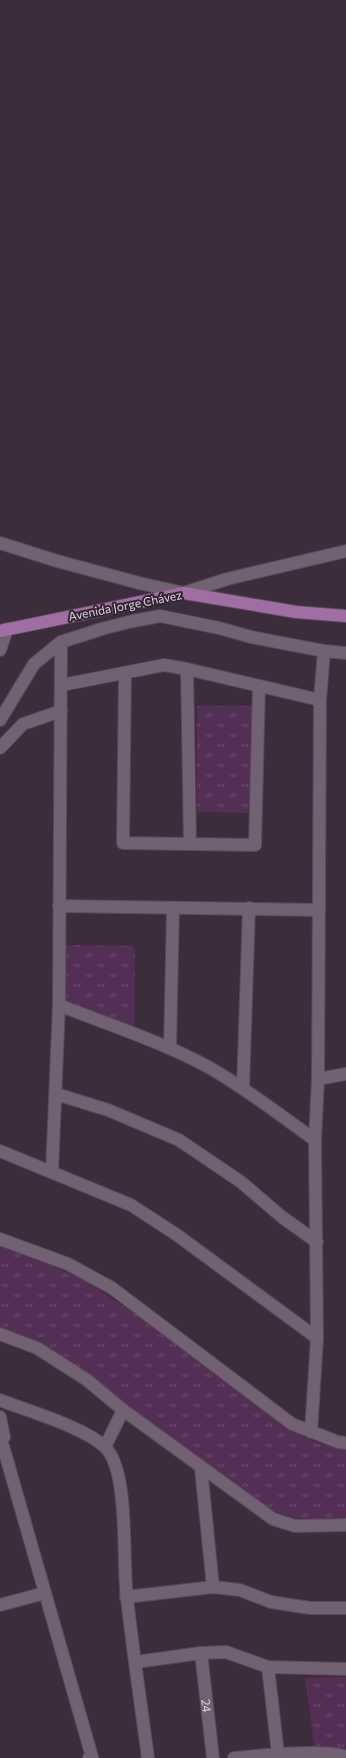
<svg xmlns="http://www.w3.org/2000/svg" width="346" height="1758" font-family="Commissioner,sans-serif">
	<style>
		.park { fill: url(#park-tufts) }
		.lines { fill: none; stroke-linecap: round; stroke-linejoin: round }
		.minor-casing { stroke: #574b57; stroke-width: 14 }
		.major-casing { stroke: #574b57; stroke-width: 14 }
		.minor { stroke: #716172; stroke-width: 12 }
		.major { stroke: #a16ea3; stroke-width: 12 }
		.labels { text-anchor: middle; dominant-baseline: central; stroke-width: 4; stroke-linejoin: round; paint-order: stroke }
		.street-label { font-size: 12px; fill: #ded5de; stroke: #322432 }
	</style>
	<defs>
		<pattern id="park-tufts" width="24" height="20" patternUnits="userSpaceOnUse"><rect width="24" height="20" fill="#542f55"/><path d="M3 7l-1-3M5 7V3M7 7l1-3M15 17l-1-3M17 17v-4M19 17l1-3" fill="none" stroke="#6c4c6d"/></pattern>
	</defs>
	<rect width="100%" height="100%" fill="#3c2d3c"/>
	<!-- park -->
	<g class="park">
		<path d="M197,706H254L251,813L197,812Z"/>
		<path d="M63,945L132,946L135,949L134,1028L66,1002L61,995Z"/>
		<path d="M0,1245L81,1278L152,1325L288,1430L320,1444L346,1449V1519L322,1520L295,1518L265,1508L53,1351L27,1337L0,1327Z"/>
		<path d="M346,1677V1750L335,1747L315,1749L305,1678Z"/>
	</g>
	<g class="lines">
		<!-- minor casing -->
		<g class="minor-casing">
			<g id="minor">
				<path d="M0,543L57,561L139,583L184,593L227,579L346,551"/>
				<path d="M0,650L7,629"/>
				<path d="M187,669L190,844"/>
				<path d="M125,673L123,843L255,845L259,686"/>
				<path d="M62,685L164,665L187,669L320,700"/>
				<path d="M0,720L34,664L61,642L105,628L133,621L160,616L219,628L251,637L324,651L346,653"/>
				<path d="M0,748L23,724L61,711"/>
				<path d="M59,906L319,910"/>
				<path d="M59,1005C109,1025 163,1042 210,1068C247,1089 281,1116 315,1140"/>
				<path d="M170,1048L173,909"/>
				<path d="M318,1079L346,1074"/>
				<path d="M243,1088L249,908"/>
				<path d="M56,1094L108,1110L179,1140L241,1182L282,1217L317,1242"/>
				<path d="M0,1151L131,1205L177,1235L317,1338"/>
				<path d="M52,1172L59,1005L61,642"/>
				<path d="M0,1239L68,1264L112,1288L292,1424L338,1442L346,1443"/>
				<path d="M0,1334L37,1348L87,1380L123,1410L273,1519L295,1526L346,1525"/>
				<path d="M0,1400C28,1411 84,1427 105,1447C130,1471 122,1563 127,1598C133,1652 141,1705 148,1758"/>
				<path d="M0,1417L4,1437"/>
				<path d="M311,1432L317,1338L315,1140L318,1079L320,700L324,651"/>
				<path d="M3,1446L92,1757L89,1758"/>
				<path d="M105,1447L123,1410"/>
				<path d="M201,1468L213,1587"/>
				<path d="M126,1597L213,1587L240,1590L271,1602L310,1608H346"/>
				<path d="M0,1605L45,1593"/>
				<path id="s1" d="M201,1653L213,1758"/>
				<path d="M136,1662L201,1653L226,1652L268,1667L346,1669"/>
				<path d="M268,1667L278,1754"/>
				<path d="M234,1758C254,1756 332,1748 346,1757"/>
			</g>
		</g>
		<!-- major casing -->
		<g class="major-casing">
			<path id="major" d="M0,631L184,593L296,612L346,616"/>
		</g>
		<!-- minor -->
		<use href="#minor" class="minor"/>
		<!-- major -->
		<use href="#major" class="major"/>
	</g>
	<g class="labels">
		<!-- street labels -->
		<g class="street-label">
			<text transform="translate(125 605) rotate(-11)">Avenida Jorge Chávez</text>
			<text stroke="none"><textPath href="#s1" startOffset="53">24</textPath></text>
		</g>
	</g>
</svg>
